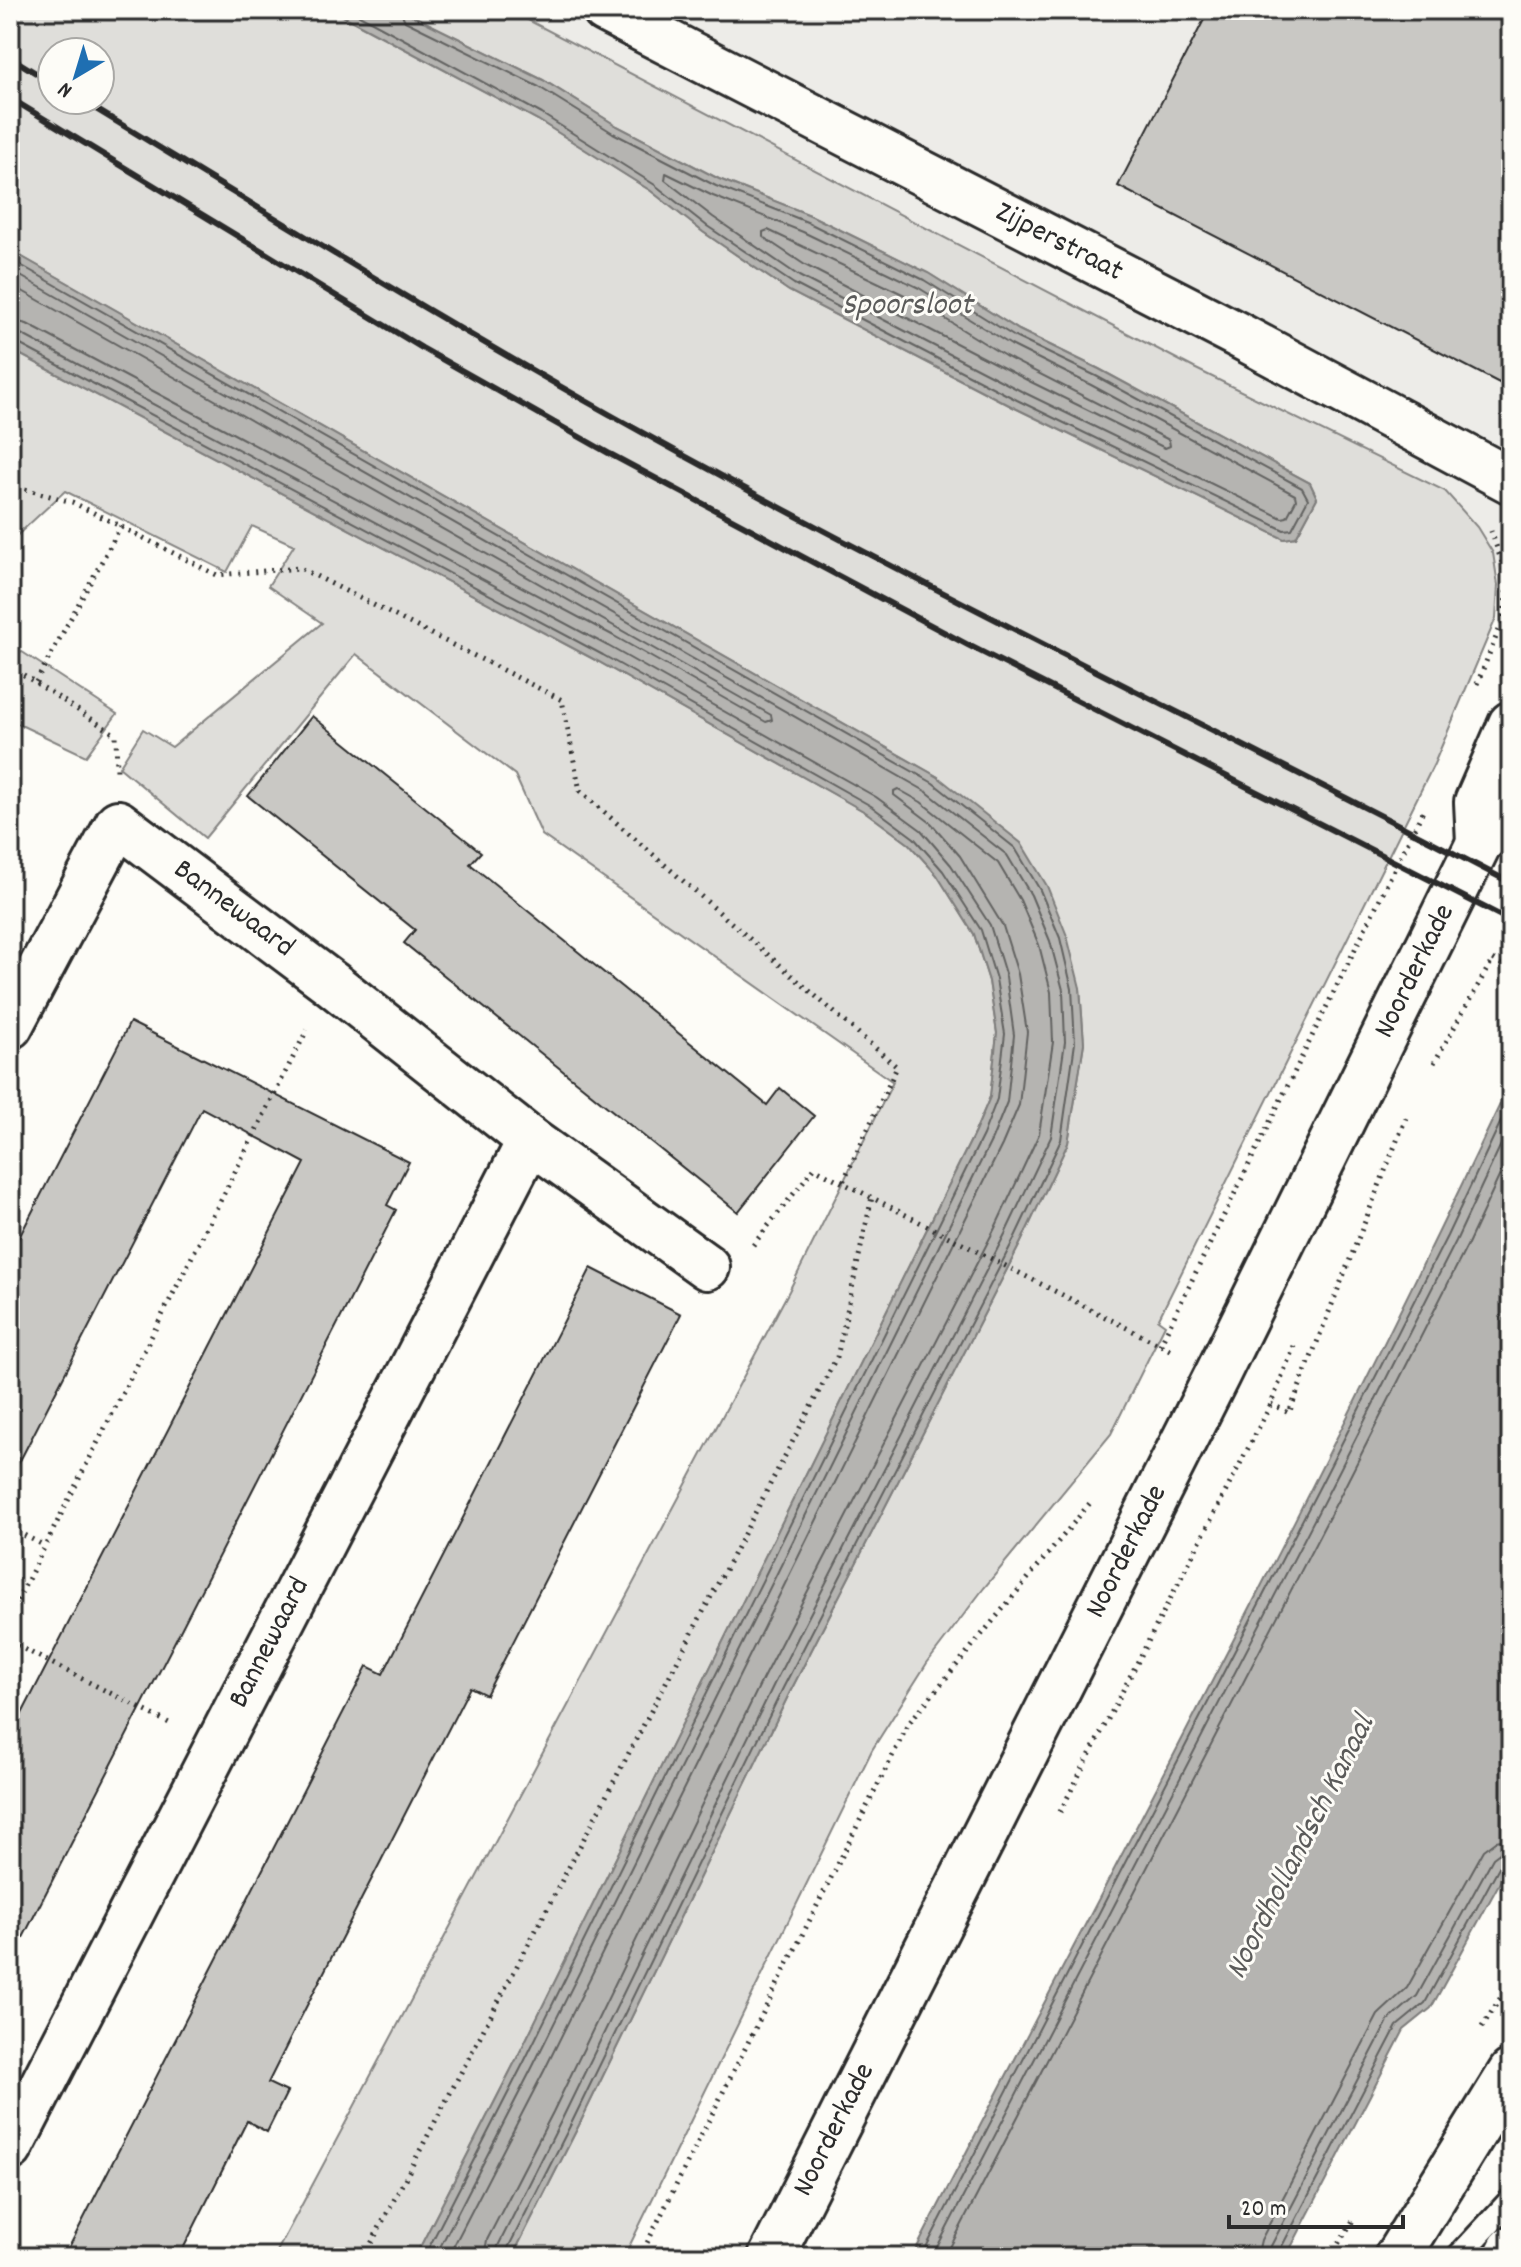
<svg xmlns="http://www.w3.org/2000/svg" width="1521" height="2267" font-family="Dekko,sans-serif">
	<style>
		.built { fill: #edece8 }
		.green { fill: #dfdeda; stroke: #858482; stroke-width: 2; fill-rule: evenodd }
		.water { fill: #b5b4b1; stroke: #7e7d7b; stroke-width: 2 }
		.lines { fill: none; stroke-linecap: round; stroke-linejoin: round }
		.shore { stroke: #626261; stroke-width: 2 }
		.building { fill: #c9c8c4; stroke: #2b2b2b; stroke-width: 2 }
		.service-casing { stroke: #2b2b2b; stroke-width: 28 }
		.minor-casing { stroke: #2b2b2b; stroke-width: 50 }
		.secondary-casing { stroke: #2b2b2b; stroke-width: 50 }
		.path { stroke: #2b2b2b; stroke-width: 5; stroke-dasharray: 2 6; stroke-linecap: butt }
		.service { stroke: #fdfcf7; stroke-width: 22 }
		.minor { stroke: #fdfcf7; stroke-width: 44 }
		.secondary { stroke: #fdfcf7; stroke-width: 44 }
		.rail { stroke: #2b2b2b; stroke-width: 6 }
		.labels { text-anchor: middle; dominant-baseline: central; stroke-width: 6; stroke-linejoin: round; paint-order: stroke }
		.street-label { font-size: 30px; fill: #2b2b2b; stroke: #fdfcf7 }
		.water-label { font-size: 32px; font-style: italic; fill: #5b5b5a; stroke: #fdfcf7 }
	</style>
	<rect width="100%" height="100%" fill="#fdfcf7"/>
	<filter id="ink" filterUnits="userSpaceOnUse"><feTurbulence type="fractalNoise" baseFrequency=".0125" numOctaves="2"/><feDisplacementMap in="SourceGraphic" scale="16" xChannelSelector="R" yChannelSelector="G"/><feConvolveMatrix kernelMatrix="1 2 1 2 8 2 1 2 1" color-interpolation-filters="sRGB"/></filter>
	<g filter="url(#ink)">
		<!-- built -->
		<path class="built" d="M234,10H1511V543L1453,666Z"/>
		<!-- green -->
		<g class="green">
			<path d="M10,10H332L538,120L651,191L703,232L789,291L1013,407L1284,539L1296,537L1317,498L1310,483L1099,369L1019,330L928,273L810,215L719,179L617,126L543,80L401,10H509L1194,368L1445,491L1477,527L1493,553L1498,585L1496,618L1434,764L1158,1320L1165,1325L1111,1434L984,1588L927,1663L872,1750L624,2257H512L579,2125L790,1692L1021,1242L1068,1143L1084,1043L1080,988L938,777L10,250ZM52,52H100V100H52Z"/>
			<path d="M10,349L599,662L867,813L909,844L937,875L974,934L989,981L997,1033L990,1097L975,1132L517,2058L415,2257H274L789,1291L893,1082L542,835L515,775L356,654L205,838L119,767L143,729L172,747L322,623L268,586L294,545L252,526L227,572L65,491L10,542Z"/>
			<path d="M10,644L117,714L86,756L10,720Z"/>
		</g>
		<!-- water -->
		<g class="water">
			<path d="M332,10H401L543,80L617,126L719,179L810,215L928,273L1019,330L1099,369L1310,483L1317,498L1296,537L1284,539L1013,407L789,291L703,232L651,191L538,120Z"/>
			<path d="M10,250L938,777L1021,843L1047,886L1067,936L1080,988L1084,1043L1068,1143L1021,1242L790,1692L579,2125L512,2257H415L517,2058L975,1132L990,1097L997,1033L989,981L974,934L937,875L909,844L867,813L599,662L10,349Z"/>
			<path d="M1511,1081V1862L1431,2008L1404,2030L1286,2257H912C1114,1866 1324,1479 1511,1081Z"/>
		</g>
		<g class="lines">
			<!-- shore -->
			<g class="shore">
				<path d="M350,10L542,114L655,185L707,226L794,284L1017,400L1284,530L1292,529L1308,499L1302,488L1096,376L1015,337L924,280L807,222L716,186L613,133L539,87L405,21L400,10"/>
				<path d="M666,173L713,196L803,232L919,288L1011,345L1091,385L1295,495L1296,500L1287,517L1282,518L1021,391L799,276L713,217L665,180Z"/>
				<path d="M768,230L913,299L1005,356L1169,440L1170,446L1165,448L1027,380L805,265L763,237V232Z"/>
				<path d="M10,259L933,783L1015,848L1040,890L1060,938L1072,989L1075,1043L1061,1140L1014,1239L783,1688L572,2122L507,2250L506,2257"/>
				<path d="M10,270L927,792L1007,855L1031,895L1050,941L1063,990L1065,1042L1051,1137L1005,1234L774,1684L563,2117L498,2246L496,2257"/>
				<path d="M10,284L748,702L771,715L772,720L766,722L614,636L27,324L10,320"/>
				<path d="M10,332L21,334L608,646L876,797L921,830L951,865L990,925L1006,977L1014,1035L1007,1102L992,1139L533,2066L435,2257"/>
				<path d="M10,342L17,343L603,655L871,806L914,838L943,871L981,930L996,979L1005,1034L997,1099L983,1135L524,2062L424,2257"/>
				<path d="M448,2257L544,2071L1002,1145L1019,1105L1027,1032L1018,974L1003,926L960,856L931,823L894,795V791L898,789L921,802L998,863L1020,900L1039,945L1051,992L1053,1042L1039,1134L995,1228L763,1678L553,2112L487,2240L484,2257"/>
				<path d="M921,2257L1321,1484L1447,1236L1511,1100"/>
				<path d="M932,2257L1330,1489L1456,1241L1511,1123"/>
				<path d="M945,2257L1341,1494L1467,1246L1511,1151"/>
				<path d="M1257,2257L1261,2240L1378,2015L1407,1988L1484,1850L1496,1841L1511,1838"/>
				<path d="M1269,2257L1271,2246L1388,2021L1417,1996L1493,1858L1501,1852L1511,1850"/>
				<path d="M1279,2257L1280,2250L1397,2026L1425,2003L1500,1865L1511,1860"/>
			</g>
		</g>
		<!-- building -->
		<g class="building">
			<path d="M1209,10H1511V389L1118,186Z"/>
			<path d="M312,716L481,852L470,864L767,1105L780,1088L814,1116L738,1212L404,943L415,930L248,796Z"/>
			<path d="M130,1022L409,1162L387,1205L396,1210L10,1963V1737L305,1163L202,1108L10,1480V1255Z"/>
			<path d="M591,1268L681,1314L486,1695L470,1687L301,2017L268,2083L287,2092L267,2132L247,2121L179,2257H64L367,1666L383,1674Z"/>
		</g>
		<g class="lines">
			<!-- service casing -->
			<g class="service-casing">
				<path id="service" d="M1458,2257L1511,2200"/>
			</g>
			<!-- minor casing -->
			<g class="minor-casing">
				<g id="minor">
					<path id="s1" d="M605,10L1238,335L1511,481"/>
					<path id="s2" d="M10,1026L118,823L331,983L530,1140L707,1267"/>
					<path id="s3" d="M10,2148L530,1140"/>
				</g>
			</g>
			<!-- secondary casing -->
			<g class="secondary-casing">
				<g id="secondary">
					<path d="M1479,843L1477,802L1511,724"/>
					<path id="s4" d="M771,2257L1217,1375L1479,843L1506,817L1511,807"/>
					<path d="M1397,2257L1511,2072"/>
					<path d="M1507,2257L1511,2249"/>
				</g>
			</g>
			<!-- path -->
			<g class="path">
				<path d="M10,485L72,502L217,575L300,568L562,700L580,791L897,1067L843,1182"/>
				<path d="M10,666L116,735L117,772"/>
				<path d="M1505,672L1511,657"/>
				<path d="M36,682L121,526"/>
				<path d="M1477,684L1503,620L1508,580L1491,531"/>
				<path d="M1434,1063L1493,959L1511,970"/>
				<path d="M753,1245L814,1168L1170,1350"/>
				<path d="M1160,1345L1423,811"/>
				<path d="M1271,1404L1289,1413L1406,1118"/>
				<path d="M10,1528L45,1546"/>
				<path d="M10,1615L307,1030"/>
				<path d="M10,1642L169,1723"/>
				<path d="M1060,1812L1271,1404L1294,1346"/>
				<path d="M1482,2027L1511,1981"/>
				<path d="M364,2257L837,1357L872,1197"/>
				<path d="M640,2257L909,1723L1090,1503"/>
				<path d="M1330,2257L1354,2219"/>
			</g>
			<!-- service -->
			<use href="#service" class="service"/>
			<!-- minor -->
			<use href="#minor" class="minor"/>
			<!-- secondary -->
			<use href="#secondary" class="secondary"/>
			<!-- rail -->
			<g class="rail">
				<path d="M10,57L52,83"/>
				<path d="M10,98L422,348L610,454L968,645L1511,921"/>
				<path d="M81,100C256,206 430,314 609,414C905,580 1211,726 1511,883"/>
			</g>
		</g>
	</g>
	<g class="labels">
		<!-- street labels -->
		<g class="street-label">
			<text stroke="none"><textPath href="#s1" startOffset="510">Zijperstraat</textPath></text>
			<text stroke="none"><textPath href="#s2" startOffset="374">Bannewaard</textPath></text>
			<text stroke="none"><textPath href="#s4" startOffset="1438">Noorderkade</textPath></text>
			<text stroke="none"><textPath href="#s4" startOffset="790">Noorderkade</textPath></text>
			<text stroke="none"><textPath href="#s3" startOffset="568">Bannewaard</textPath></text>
			<text stroke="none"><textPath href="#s4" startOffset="142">Noorderkade</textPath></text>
		</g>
		<!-- water labels -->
		<g class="water-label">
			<text x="907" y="307">Spoorsloot</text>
			<text transform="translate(1302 1848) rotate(-63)">Noordhollandsch Kanaal</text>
		</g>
	</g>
	<!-- margin -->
	<rect width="1521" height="2267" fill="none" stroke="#fdfcf7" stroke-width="40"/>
	<rect x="20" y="20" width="1481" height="2227" fill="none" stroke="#2b2b2b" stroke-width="3" filter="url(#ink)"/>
	<!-- north arrow -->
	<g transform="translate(76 76) rotate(218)"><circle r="38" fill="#fdfcf7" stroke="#a9a8a5" stroke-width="2"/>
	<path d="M0-6L14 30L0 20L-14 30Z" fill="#1f6fb2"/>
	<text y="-12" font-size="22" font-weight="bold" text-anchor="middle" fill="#2b2b2b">N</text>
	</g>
	<!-- scale -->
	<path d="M1229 2215v12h174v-12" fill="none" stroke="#2b2b2b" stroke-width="4"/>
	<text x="1241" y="2215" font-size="24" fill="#2b2b2b" stroke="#fdfcf7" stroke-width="6" paint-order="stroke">20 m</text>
</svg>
